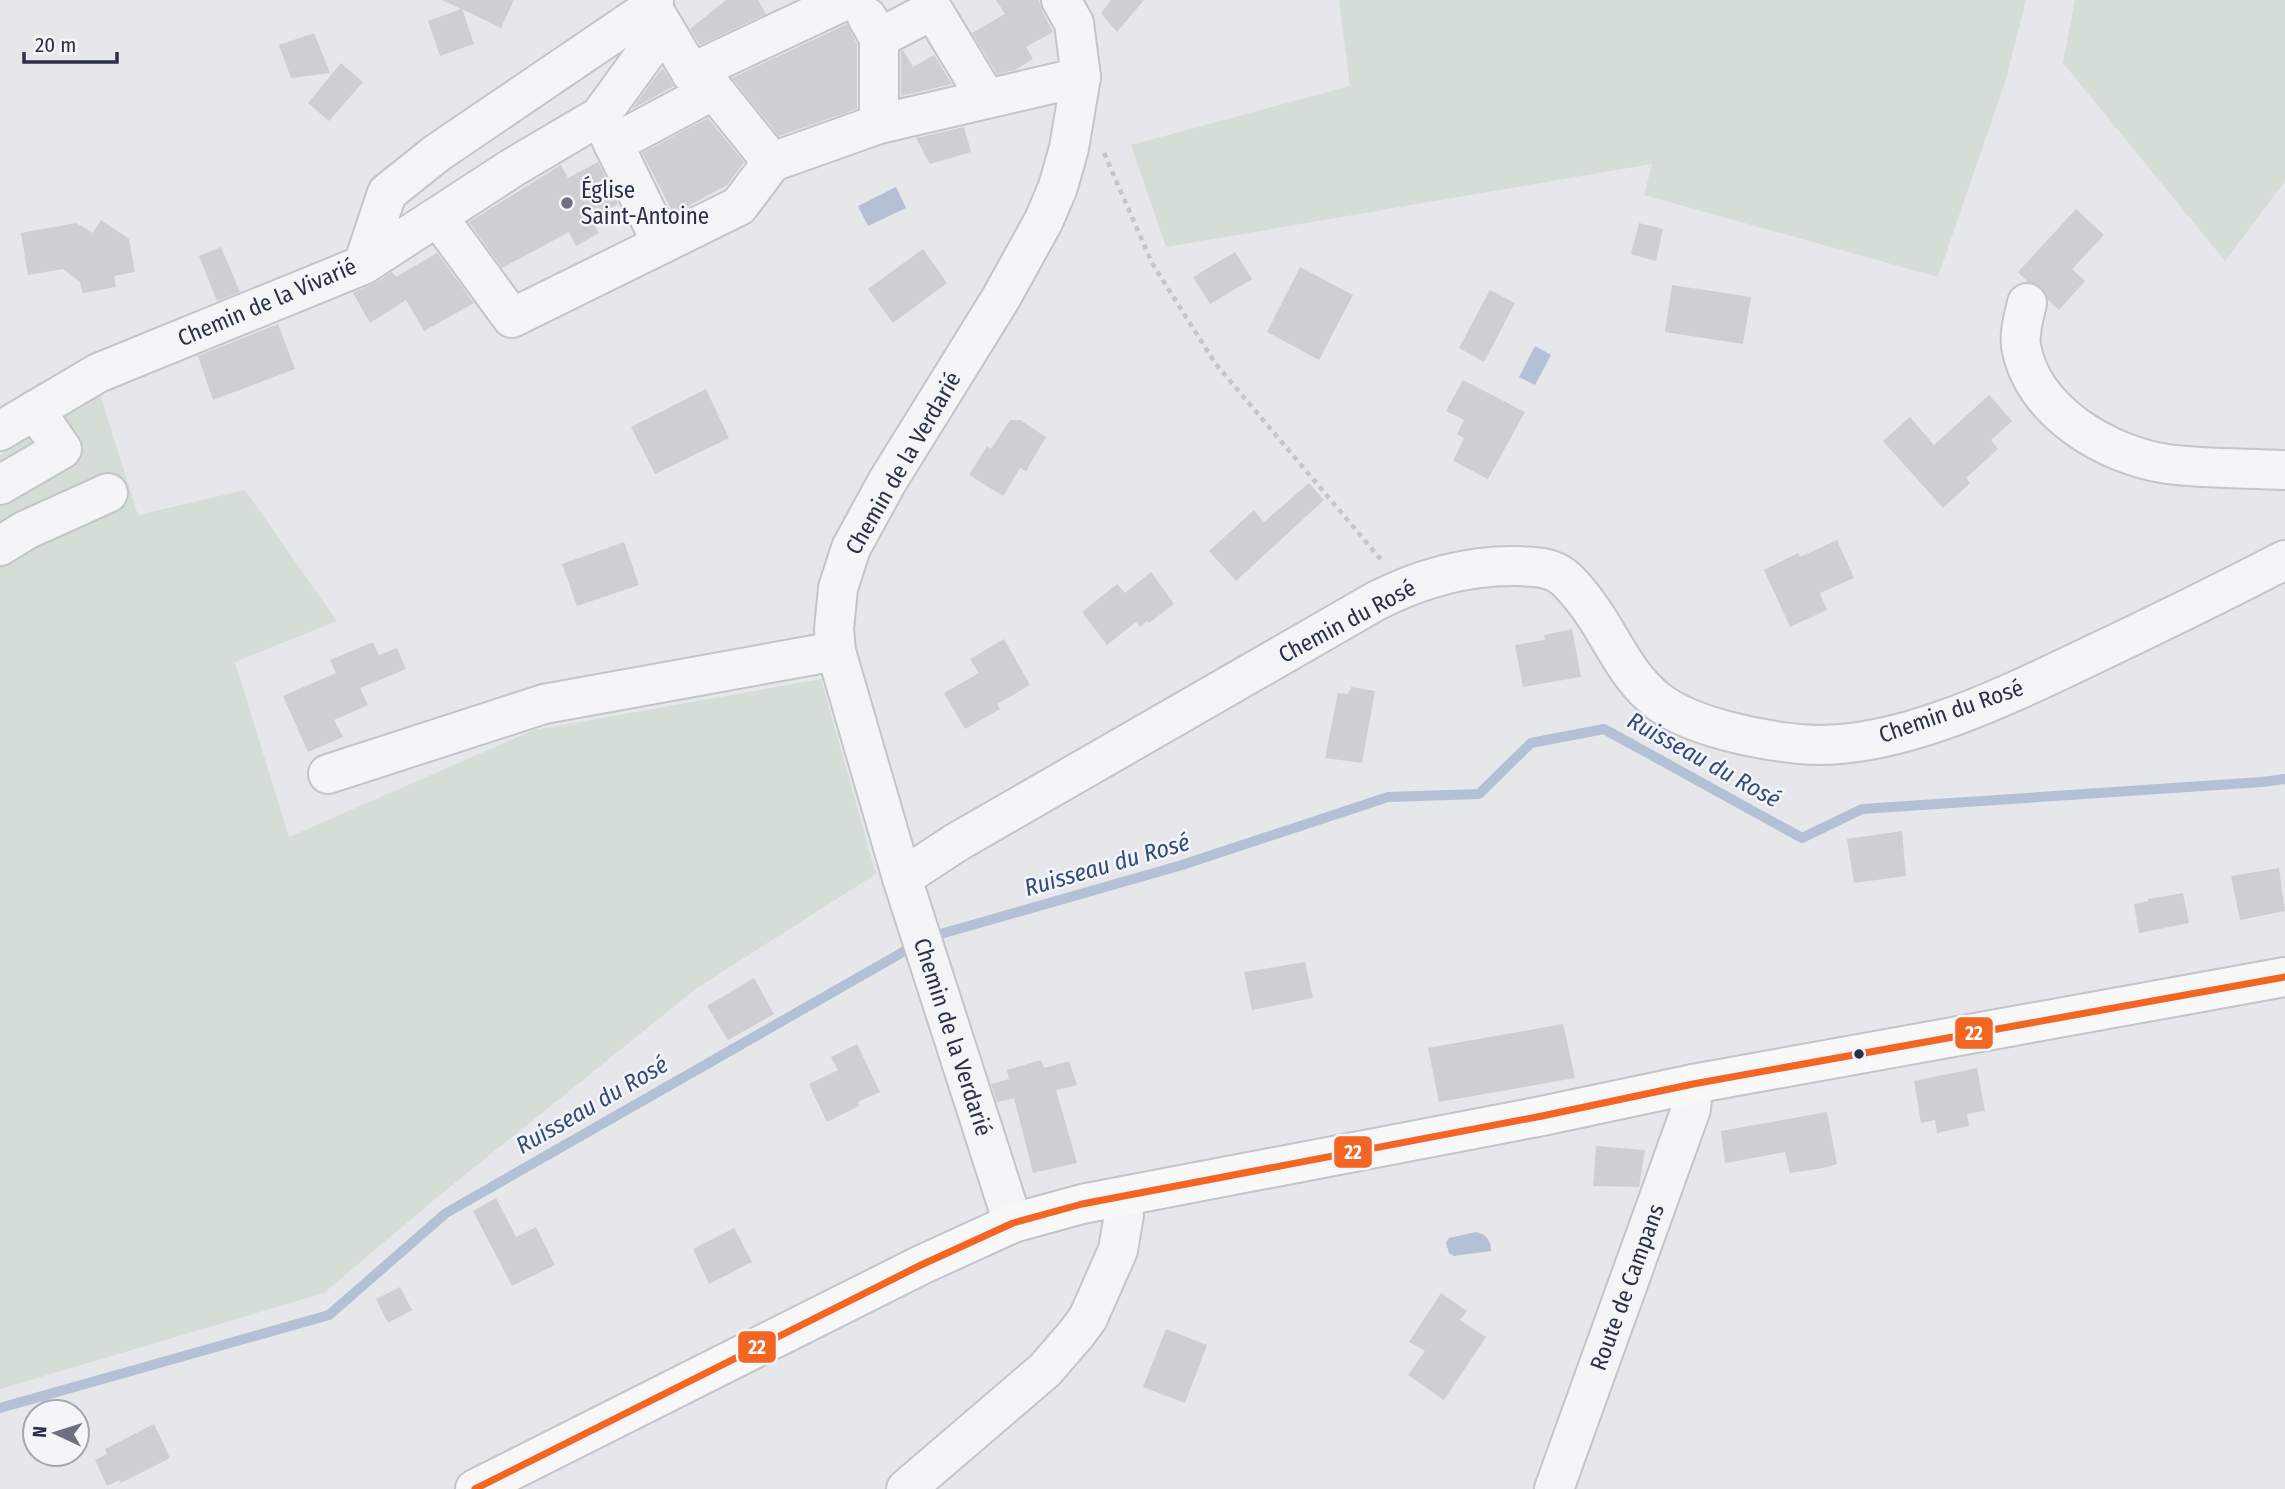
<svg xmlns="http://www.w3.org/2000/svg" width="2285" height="1489" font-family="'Fira Sans Condensed',sans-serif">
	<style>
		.green { fill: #d5ded6 }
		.water { fill: #b4c0d5 }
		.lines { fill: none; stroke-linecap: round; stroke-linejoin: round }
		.stream { stroke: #b4c0d5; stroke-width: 10 }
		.building { fill: #cecfd3 }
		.minor-casing { stroke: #c4c5c8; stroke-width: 42 }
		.major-casing { stroke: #c2c4c8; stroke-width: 42 }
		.path { stroke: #c5c5ca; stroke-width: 4.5; stroke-dasharray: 5 5; stroke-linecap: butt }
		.minor { stroke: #f5f5f7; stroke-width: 38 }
		.major { stroke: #f8f8f8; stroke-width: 38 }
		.bus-1-casing { stroke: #f4f5f9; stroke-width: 12 }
		.bus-1 { stroke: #f26522; stroke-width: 7 }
		.poi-dot { fill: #6c717f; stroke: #f4f5f9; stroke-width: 2.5 }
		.bus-dot { fill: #2b3145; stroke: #f4f5f9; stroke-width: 2.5 }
		.labels { text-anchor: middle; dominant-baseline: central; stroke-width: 5; stroke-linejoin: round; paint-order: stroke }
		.poi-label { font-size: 23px; fill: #2b3145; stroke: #f4f5f9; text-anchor: start }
		.street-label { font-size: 23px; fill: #2b3145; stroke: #f4f5f9 }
		.water-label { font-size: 24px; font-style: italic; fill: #344b7a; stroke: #f4f5f9 }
		.line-badge { stroke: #f4f5f9; stroke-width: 2.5 }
		.badge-label { font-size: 19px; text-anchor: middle; font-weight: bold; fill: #fff }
	</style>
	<rect width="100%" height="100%" fill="#e6e7ea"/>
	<!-- green -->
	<g class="green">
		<path d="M1339,0H2026L2006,79L1938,277L1644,195L1652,164L1166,247L1131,145L1350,86Z"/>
		<path d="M2075,0H2285V181L2225,261L2063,63Z"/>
		<path d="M99,391L138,515L245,490L337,621L235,662L289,837L534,730L821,679L876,874L697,988L435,1199L324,1293L0,1389V455Z"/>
	</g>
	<!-- water -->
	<g class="water">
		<path d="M896,187L906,208L868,226L858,206Z"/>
		<path d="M1535,346L1551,355L1535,385L1519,377Z"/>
		<path d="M1476,1232C1486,1234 1491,1241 1491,1251L1454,1256L1449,1253L1446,1243L1449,1238Z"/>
	</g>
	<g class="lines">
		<!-- stream -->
		<g class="stream">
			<path d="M930,937L1182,865L1388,797L1479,794L1531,743L1604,729L1802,838L1862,809L2262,782L2285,779"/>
			<path d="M0,1408L329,1315L446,1213L917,944"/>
		</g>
	</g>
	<!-- building -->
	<g class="building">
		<path d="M442,0H514L501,28L462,9L474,44L440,56L428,21L461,9Z"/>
		<path d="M726,0H758L766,14L700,45L690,29Z"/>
		<path d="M996,0H1039L1042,11L1053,32L1026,47L1033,59L1015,70L997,74L972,33L1005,14Z"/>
		<path d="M1111,0H1144L1117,32L1101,13Z"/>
		<path d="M847,24L857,44V109L779,136L732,78Z"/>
		<path d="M314,33L330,73L291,78L279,45Z"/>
		<path d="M903,50L913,67L934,55L952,84L901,96V51Z"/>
		<path d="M341,63L363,82L329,121L308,103Z"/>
		<path d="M663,69L674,86L632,109L659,72Z"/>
		<path d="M708,118L744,162L727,185L674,214L642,153Z"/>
		<path d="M964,127L971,152L930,164L916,138Z"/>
		<path d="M598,162L618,204L591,219L599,233L576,246L569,232L502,268L469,222L561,165L568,178Z"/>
		<path d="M2076,209L2104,235L2072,269L2085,281L2059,310L2048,300L2041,287L2028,282L2018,272Z"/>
		<path d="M101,220L129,239L135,272L114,276L116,287L83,293L80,282L63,269L28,275L21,233L76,223L93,233Z"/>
		<path d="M1639,223L1663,229L1656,261L1631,254Z"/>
		<path d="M221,247L240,292L217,301L199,256Z"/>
		<path d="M923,249L947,283L893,323L868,289Z"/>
		<path d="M1235,252L1252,279L1210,304L1193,277Z"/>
		<path d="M437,253L474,303L424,331L406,300L370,323L353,293L375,283L392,272L396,277Z"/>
		<path d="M1300,267L1353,295L1319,360L1267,332Z"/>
		<path d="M1672,285L1751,297L1743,344L1665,332Z"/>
		<path d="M1490,290L1515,303L1484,362L1459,348Z"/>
		<path d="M278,324L295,369L213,400L198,356Z"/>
		<path d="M1463,380L1525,412L1488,479L1453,461L1464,438L1457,434L1464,420L1446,411Z"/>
		<path d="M706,389L729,438L655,474L631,427Z"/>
		<path d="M1989,395L2012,421L1991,440L1998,449L1966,478L1970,483L1943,508L1883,441L1910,417L1934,445Z"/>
		<path d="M1010,420H1020L1046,437L1026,471L1020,468L1003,496L969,475L987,446L991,449Z"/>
		<path d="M1309,483L1324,500L1236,581L1209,551L1254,510L1264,522Z"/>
		<path d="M1837,540L1854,578L1820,593L1827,610L1790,627L1764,570L1798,553L1800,557Z"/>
		<path d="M624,542L639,585L577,606L562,564Z"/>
		<path d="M1151,572L1174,604L1149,623L1147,621L1140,627L1136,622L1107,645L1082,612L1117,584L1125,593Z"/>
		<path d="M1572,629L1581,677L1523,687L1515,645L1545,640L1544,635Z"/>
		<path d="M1004,639L1030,685L997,704L1000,709L965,729L944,693L979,673L970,659Z"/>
		<path d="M373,642L379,655L397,648L406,669L360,688L368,705L334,720L343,737L308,752L283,696L336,673L330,660Z"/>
		<path d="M1351,687L1375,691L1362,763L1325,758L1338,693L1348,694Z"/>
		<path d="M1902,831L1906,876L1854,883L1847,839Z"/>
		<path d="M2279,868L2285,911L2240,920L2231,876Z"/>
		<path d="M2183,893L2189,923L2139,933L2134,904L2148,901V899Z"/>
		<path d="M1305,962L1313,998L1252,1010L1244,972Z"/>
		<path d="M754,978L774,1014L728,1040L707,1006Z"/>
		<path d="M1563,1024L1575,1078L1439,1102L1428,1048Z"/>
		<path d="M857,1044L880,1092L858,1102L859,1106L827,1122L809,1084L838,1070L831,1057Z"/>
		<path d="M1041,1060L1044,1068L1069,1061L1077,1085L1056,1090L1077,1163L1033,1173L1014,1098L997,1102L991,1084L1009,1079L1007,1070Z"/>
		<path d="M1977,1068L1985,1111L1967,1114L1969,1126L1937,1133L1935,1120L1921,1123L1914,1081Z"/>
		<path d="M1827,1112L1837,1164L1823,1168L1790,1173L1785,1152L1725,1163L1721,1131Z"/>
		<path d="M1596,1146L1645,1150L1639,1187L1593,1186Z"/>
		<path d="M496,1198L516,1237L536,1227L555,1265L512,1286L473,1211Z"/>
		<path d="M734,1228L752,1262L709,1284L693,1249Z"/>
		<path d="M400,1287L412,1310L388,1323L376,1299Z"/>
		<path d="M1441,1293L1467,1311L1460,1320L1486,1337L1444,1400L1408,1375L1425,1351L1409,1342Z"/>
		<path d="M1166,1329L1207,1345L1185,1403L1143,1387Z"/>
		<path d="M154,1424L170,1458L121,1483L119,1480L107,1486L95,1460L107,1454L105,1449Z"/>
	</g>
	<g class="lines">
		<!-- minor casing -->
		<g class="minor-casing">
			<g id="minor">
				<path d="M652,7L691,73L714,90L772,162"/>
				<path d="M867,17L879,38V124"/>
				<path d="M879,38L933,10L986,98"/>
				<path d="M691,73L846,0"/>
				<path d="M600,116L662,244"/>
				<path d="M613,144L714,90"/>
				<path d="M438,217L512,318L739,206L772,162L879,124L1081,77"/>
				<path d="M363,265L512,168L600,116L664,28"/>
				<path d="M2027,303C2024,316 2019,333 2021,346C2032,411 2106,455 2167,464C2205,469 2246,468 2285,470"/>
				<path d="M0,431L98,373L363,265L387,193L437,153L652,7L654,0"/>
				<path d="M0,485L62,449L35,410"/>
				<path d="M0,546L26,530L108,493"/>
				<path d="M328,774L544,704L836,651"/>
				<path d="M902,878L957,842L1376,601C1421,578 1467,565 1518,566C1532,567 1546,566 1559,574C1571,581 1589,606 1597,618C1616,648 1630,680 1659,702C1693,727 1758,740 1800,744C1893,753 2008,695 2090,656C2156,625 2221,593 2285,560"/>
				<path d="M1013,1223L902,878L836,651L834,629L838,588L851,548L887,482L1001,298L1044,220L1058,187L1069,148L1081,77L1074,23L1061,0"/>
				<path d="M906,1489L1045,1370L1077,1333L1088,1318L1118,1250L1124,1215V1198"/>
				<path d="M1554,1489L1691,1109L1693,1084"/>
			</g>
		</g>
		<!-- major casing -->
		<g class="major-casing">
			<path id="major" d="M475,1489L921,1265L1013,1223L1082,1204L1542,1116L1693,1084L2285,977"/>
		</g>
		<!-- path -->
		<path class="path" d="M1104,153L1152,263L1215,363L1383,562"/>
		<!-- minor -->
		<use href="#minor" class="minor"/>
		<!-- major -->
		<use href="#major" class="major"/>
		<!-- bus-1 casing -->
		<g class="bus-1-casing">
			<path id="bus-1" d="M475,1489L921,1265L1013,1223L1082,1204L1542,1116L1693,1084L2285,977"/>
		</g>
		<!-- bus-1 -->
		<use href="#bus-1" class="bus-1"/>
	</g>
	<!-- markers -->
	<circle class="poi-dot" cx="567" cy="203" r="7"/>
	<circle class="bus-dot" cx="1859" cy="1054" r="6"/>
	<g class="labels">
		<!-- poi labels -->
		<g class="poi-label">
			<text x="581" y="190">Église<tspan x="581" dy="26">Saint-Antoine</tspan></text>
		</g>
		<!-- street labels -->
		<g class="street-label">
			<text transform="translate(267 302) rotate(-23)">Chemin de la Vivarié</text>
			<text transform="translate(903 463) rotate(-60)">Chemin de la Verdarié</text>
			<text transform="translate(1347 621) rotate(-28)">Chemin du Rosé</text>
			<text transform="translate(1951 711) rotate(-19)">Chemin du Rosé</text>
			<text transform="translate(953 1037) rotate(72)">Chemin de la Verdarié</text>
			<text transform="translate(1627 1287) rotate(-70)">Route de Campans</text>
		</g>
		<!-- water labels -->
		<g class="water-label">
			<text transform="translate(1704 760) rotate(29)">Ruisseau du Rosé</text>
			<text transform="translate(1107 865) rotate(-16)">Ruisseau du Rosé</text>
			<text transform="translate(592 1105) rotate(-30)">Ruisseau du Rosé</text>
		</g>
	</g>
	<g class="line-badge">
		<rect x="1954" y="1016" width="40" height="34" rx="7" fill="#f26522"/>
		<rect x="1333" y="1135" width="40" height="34" rx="7" fill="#f26522"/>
		<rect x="737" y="1330" width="40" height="34" rx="7" fill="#f26522"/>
	</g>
	<g class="badge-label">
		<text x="1974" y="1040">22</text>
		<text x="1353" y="1159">22</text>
		<text x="757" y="1354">22</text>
	</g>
	<!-- north arrow -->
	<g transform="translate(56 1433) rotate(274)"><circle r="33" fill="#f4f5f9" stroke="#a4a7b1" stroke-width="2"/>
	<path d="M0-5L12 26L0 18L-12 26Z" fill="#6c717f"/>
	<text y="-10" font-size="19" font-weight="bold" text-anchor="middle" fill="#2b3145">N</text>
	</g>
	<!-- scale -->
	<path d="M24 52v10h93v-10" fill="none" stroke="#2b3145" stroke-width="3.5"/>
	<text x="35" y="52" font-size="21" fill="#2b3145" stroke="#f4f5f9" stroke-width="5" paint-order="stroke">20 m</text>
</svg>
